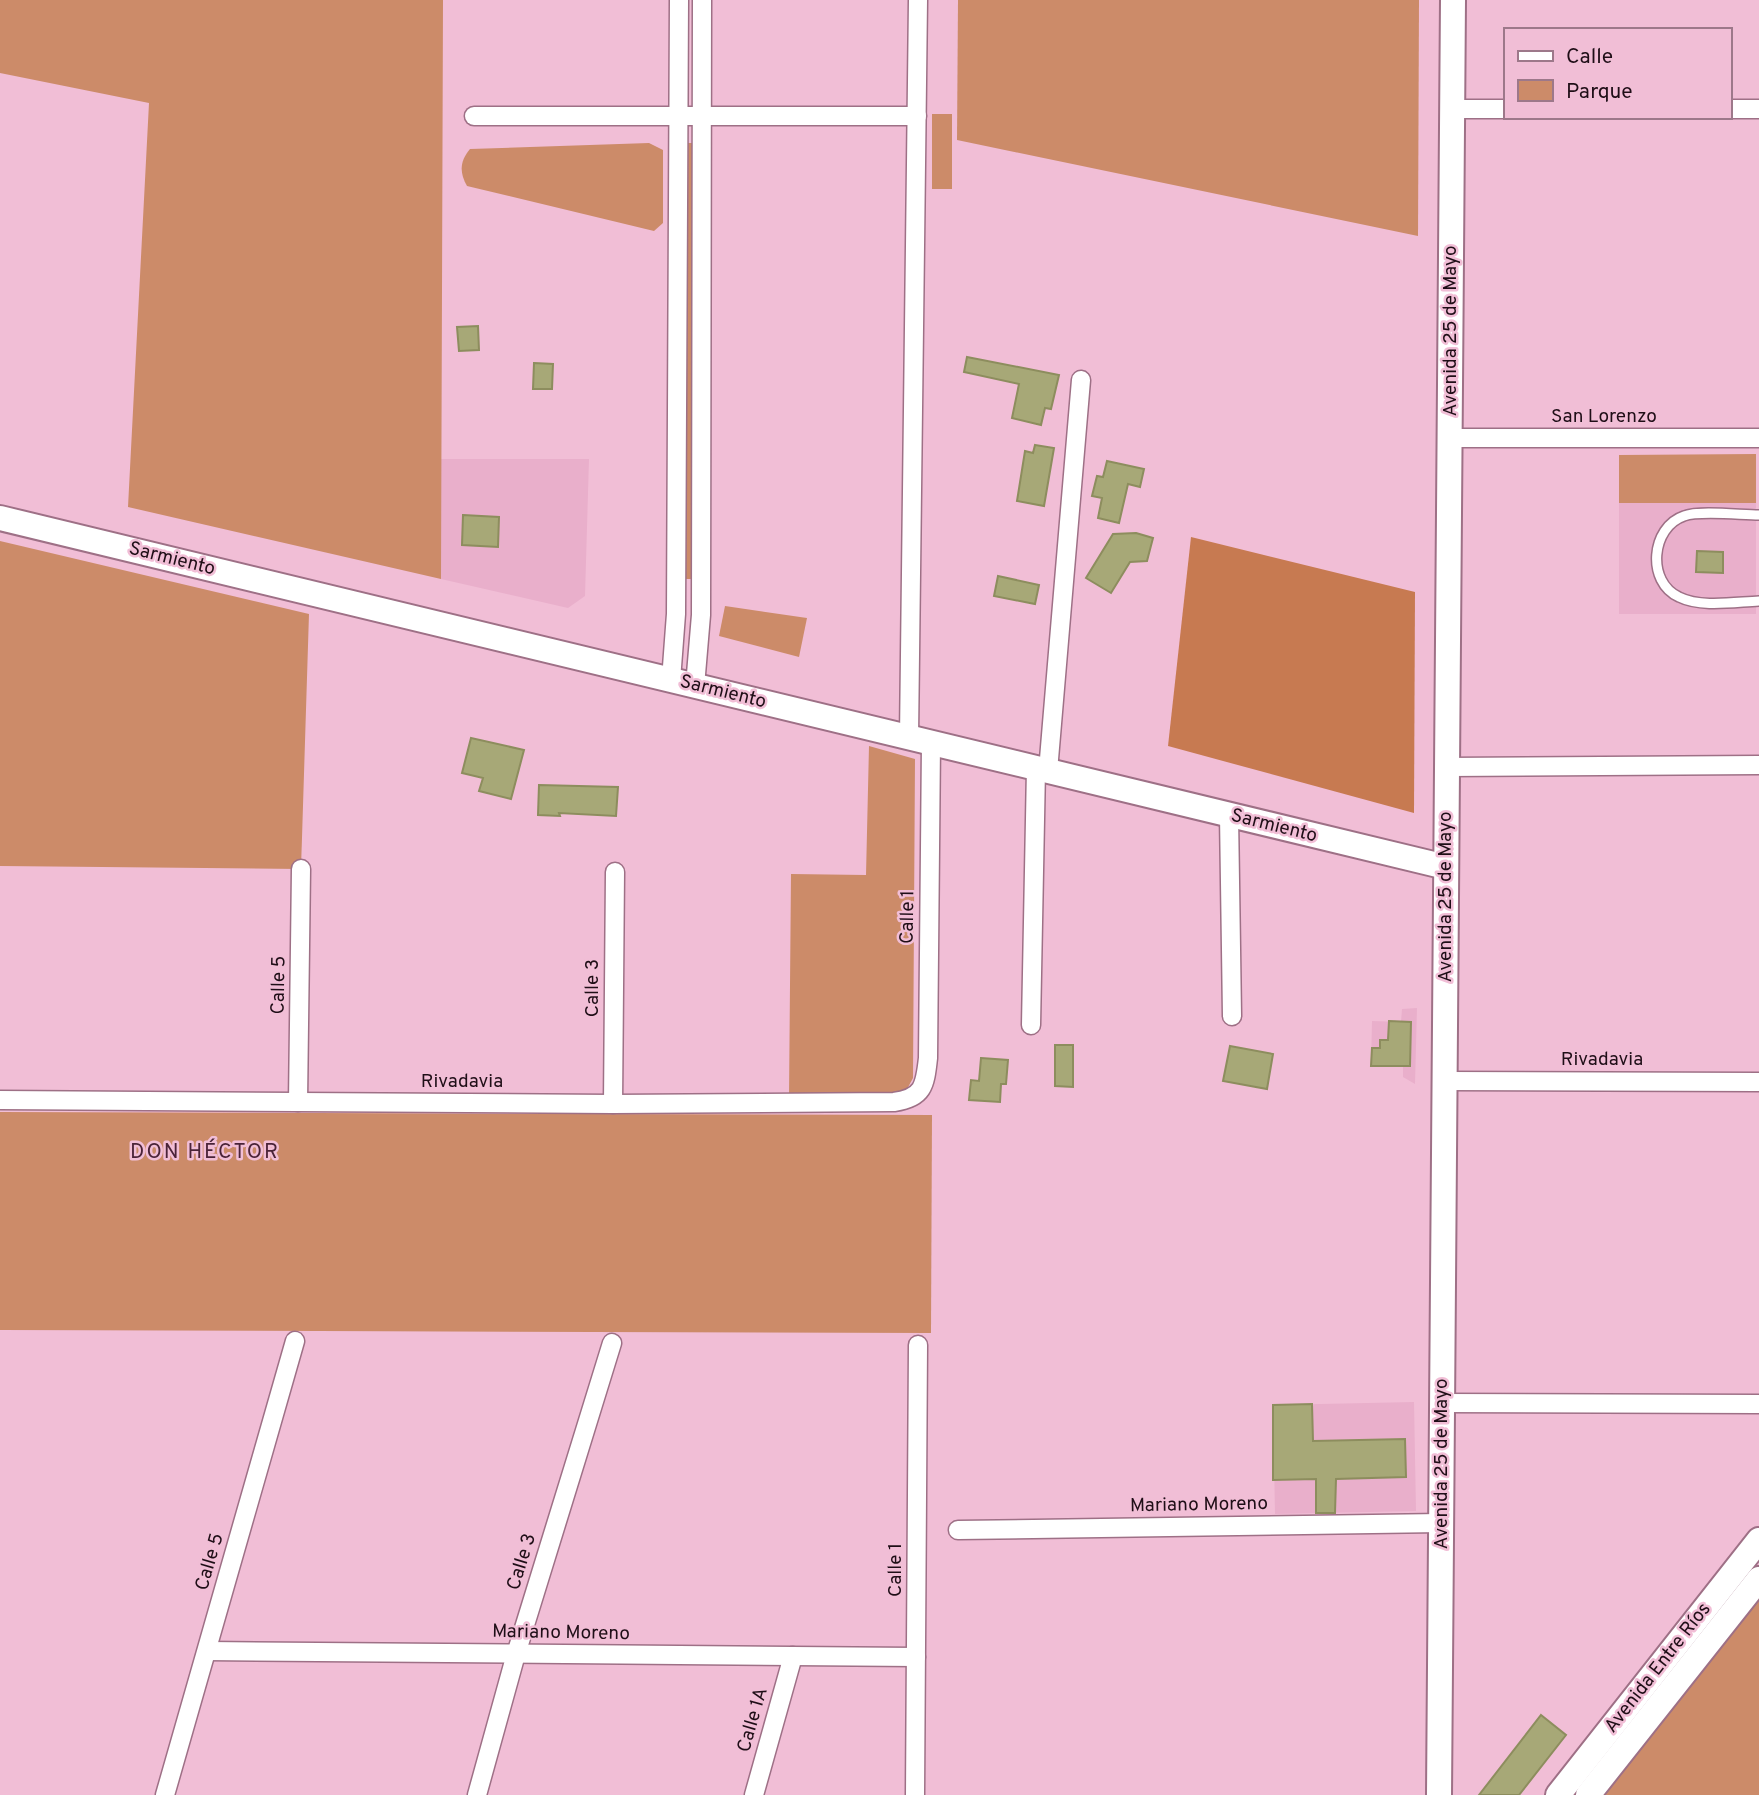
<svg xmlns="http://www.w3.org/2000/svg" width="1759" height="1795" font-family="Overpass,sans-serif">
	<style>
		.built { fill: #e9afcb }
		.green { fill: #cc8b69 }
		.forest { fill: #c77a51 }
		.building { fill: #a7a877; stroke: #8d8d5e; stroke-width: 2 }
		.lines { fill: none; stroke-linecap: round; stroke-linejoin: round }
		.lane-casing { stroke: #9e7086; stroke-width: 12 }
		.street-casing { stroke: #9e7086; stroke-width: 21 }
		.secondary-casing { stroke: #9e7086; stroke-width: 28 }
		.lane { stroke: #fff; stroke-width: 9 }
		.street { stroke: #fff; stroke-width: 18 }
		.secondary { stroke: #fff; stroke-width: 24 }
		.labels { text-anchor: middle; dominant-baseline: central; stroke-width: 5; stroke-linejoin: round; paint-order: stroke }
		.street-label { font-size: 19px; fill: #1f0e17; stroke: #f1bed6 }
		.neighbourhood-label { font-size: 21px; letter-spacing: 2px; fill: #4a2338; stroke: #f1bed6 }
	</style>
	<rect width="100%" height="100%" fill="#f1bed6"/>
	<!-- built -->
	<g class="built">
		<path d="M441,459H589L585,596L568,608L441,579Z"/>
		<rect x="1619" y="503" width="137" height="111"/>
		<path d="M1417,1008L1415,1084L1403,1077V1066H1371L1372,1021L1401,1022L1402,1009Z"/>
		<path d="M1414,1402L1416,1511L1275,1514L1273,1405Z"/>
	</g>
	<!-- green -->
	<g class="green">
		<path d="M0,0H443L441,579L128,507L149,103L0,73Z"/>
		<path d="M958,0H1419L1418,236L957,140Z"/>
		<rect x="932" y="114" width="20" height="75"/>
		<path d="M649,143L663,150V223L654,231L467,186C459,172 460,161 470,149Z"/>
		<path d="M688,143H693L691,579H686Z"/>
		<path d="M1756,454V503H1619V455Z"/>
		<path d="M0,541L309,614L301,869L0,866Z"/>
		<path d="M725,606L807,618L799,657L719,636Z"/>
		<path d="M869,746L915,759L913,1078L906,1091L892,1098H789L791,874L866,875Z"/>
		<path d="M0,1112L932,1115L931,1333L0,1330Z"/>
		<path d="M1759,1579V1795H1588Z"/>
	</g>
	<!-- forest -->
	<path class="forest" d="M1191,537L1415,592L1414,813L1168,746Z"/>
	<!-- building -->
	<g class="building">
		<path d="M478,326L479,350L459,351L457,327Z"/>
		<path d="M967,357L1059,375L1051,409L1045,408L1041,425L1012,418L1019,384L964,372Z"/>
		<path d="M534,363L553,364L552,389H533Z"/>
		<path d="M1035,445L1054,448L1044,506L1017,501L1025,451L1033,453Z"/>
		<path d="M1107,461L1144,469L1140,487L1128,484L1119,523L1098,518L1102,498L1092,496L1097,476L1103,477Z"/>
		<path d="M463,515L499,517L498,547L462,545Z"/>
		<path d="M1136,533L1153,538L1147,561L1130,562L1111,593L1086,578L1113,534Z"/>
		<path d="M1697,551L1723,552V573L1696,572Z"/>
		<path d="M998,576L1039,585L1035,604L994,596Z"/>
		<path d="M471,738L524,750L511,799L479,791L483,778L462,773Z"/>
		<path d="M539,785L618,787L616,816L559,813L560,816L538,815Z"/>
		<path d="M1389,1021L1411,1022L1410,1066H1371L1372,1048H1380V1040H1388Z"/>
		<path d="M1055,1045H1073V1087L1055,1086Z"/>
		<path d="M1230,1046L1273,1054L1267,1089L1223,1081Z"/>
		<path d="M981,1058L1008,1060L1006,1084H1001L1000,1102L969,1100L971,1080L979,1081Z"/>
		<path d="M1312,1404L1313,1441L1405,1439L1406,1477L1336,1479L1335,1513H1316V1479L1273,1480V1405Z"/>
		<path d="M1541,1715L1566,1735L1519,1795H1479Z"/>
	</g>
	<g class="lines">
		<!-- lane casing -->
		<g class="lane-casing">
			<path id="lane" d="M1759,515C1741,515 1699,510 1684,516C1651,527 1646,582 1679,597C1701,608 1735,602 1759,601"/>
		</g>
		<!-- street casing -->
		<g class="street-casing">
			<g id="street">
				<path d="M1452,109H1505"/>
				<path d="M1729,109H1759"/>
				<path d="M474,116H917"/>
				<path d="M1450,438H1759"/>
				<path d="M671,680L676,614L679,0"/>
				<path d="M695,686L701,615L702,0"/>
				<path d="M909,737L918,0"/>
				<path d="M1447,767L1759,765"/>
				<path d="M1048,771L1081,380"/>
				<path d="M1229,815L1232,1016"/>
				<path d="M1031,1025L1036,768"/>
				<path d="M1445,1081L1759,1082"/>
				<path d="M0,1100L613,1104L894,1102C923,1098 925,1086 928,1058L931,743"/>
				<path d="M298,1102L301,869"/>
				<path d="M613,1104L615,872"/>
				<path d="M1442,1403L1759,1404"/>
				<path d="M958,1530L1441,1523"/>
				<path d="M207,1651L916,1657"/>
				<path d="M165,1795L295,1341"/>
				<path d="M477,1795L516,1654L612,1343"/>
				<path d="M754,1795L793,1656"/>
				<path d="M915,1795L918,1345"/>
			</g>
		</g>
		<!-- secondary casing -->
		<g class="secondary-casing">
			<g id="secondary">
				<path d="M0,518L1446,867"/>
				<path d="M1439,1795L1453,0"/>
				<path d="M1558,1795L1759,1540"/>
				<path d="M1588,1795L1759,1579"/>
			</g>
		</g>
		<!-- lane -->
		<use href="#lane" class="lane"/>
		<!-- street -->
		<use href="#street" class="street"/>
		<!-- secondary -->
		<use href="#secondary" class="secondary"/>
	</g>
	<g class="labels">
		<!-- street labels -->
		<g class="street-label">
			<text transform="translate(1451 331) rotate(-90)">Avenida 25 de Mayo</text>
			<text x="1604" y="417">San Lorenzo</text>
			<text transform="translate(172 559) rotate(14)">Sarmiento</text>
			<text transform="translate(723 692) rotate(14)">Sarmiento</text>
			<text transform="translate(1274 826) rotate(14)">Sarmiento</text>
			<text transform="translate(1446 897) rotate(-90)">Avenida 25 de Mayo</text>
			<text transform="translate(908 917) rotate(-89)">Calle 1</text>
			<text transform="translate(279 985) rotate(-89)">Calle 5</text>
			<text transform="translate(593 988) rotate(-90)">Calle 3</text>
			<text x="1602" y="1060">Rivadavia</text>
			<text x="462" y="1082">Rivadavia</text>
			<text transform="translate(1442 1464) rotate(-90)">Avenida 25 de Mayo</text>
			<text transform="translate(1199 1505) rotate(-1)">Mariano Moreno</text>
			<text transform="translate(210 1562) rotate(-74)">Calle 5</text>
			<text transform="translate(522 1562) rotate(-73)">Calle 3</text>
			<text transform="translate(896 1570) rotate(-90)">Calle 1</text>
			<text transform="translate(561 1633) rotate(1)">Mariano Moreno</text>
			<text transform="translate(1658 1668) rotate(-52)">Avenida Entre Ríos</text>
			<text transform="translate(753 1720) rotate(-74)">Calle 1A</text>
		</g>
		<!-- neighbourhood labels -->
		<g class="neighbourhood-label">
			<text x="205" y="1152">DON HÉCTOR</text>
		</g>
	</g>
	<!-- legend -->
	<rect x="1504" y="28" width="228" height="91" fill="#f1bed6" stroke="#9d788a" stroke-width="2"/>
	<rect x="1518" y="51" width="35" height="10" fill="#ffffff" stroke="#9d788a" stroke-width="2"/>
	<text x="1566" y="63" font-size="21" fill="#1f0e17">Calle</text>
	<rect x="1518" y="80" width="35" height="21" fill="#cc8b69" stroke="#9d788a" stroke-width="2"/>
	<text x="1566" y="98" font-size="21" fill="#1f0e17">Parque</text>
</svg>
